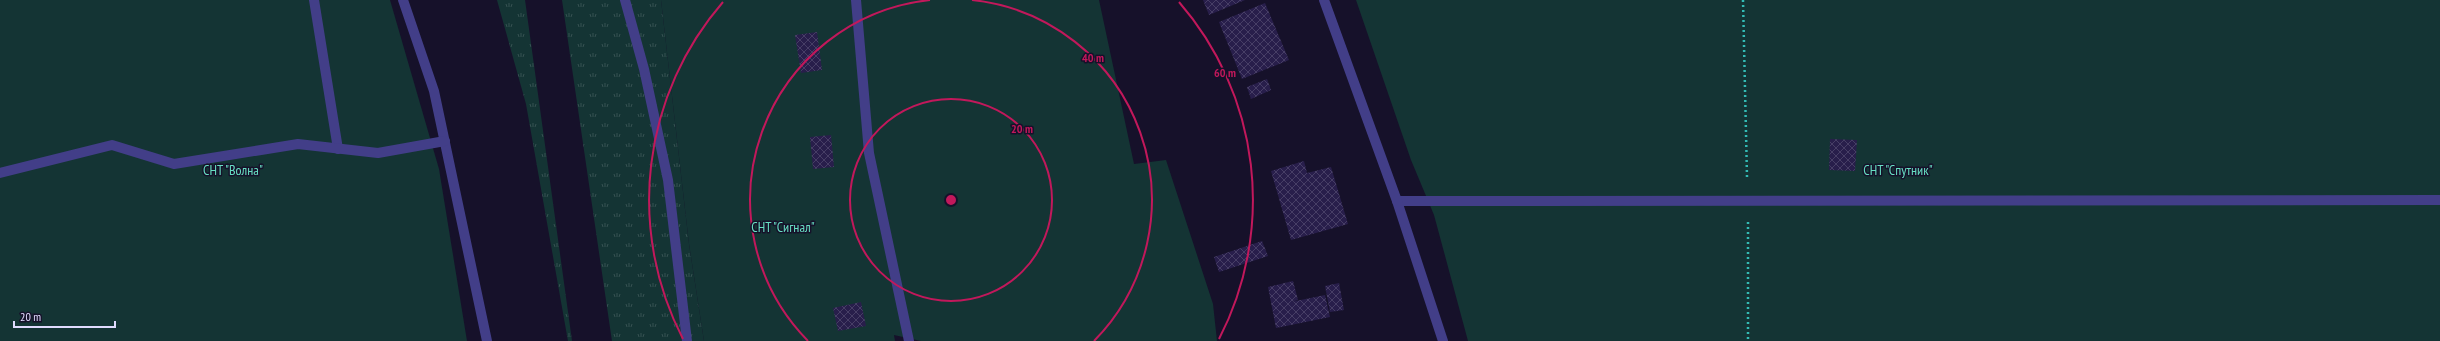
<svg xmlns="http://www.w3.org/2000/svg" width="2440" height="341" font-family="'PT Sans Narrow',sans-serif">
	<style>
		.grass { fill: url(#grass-tufts) }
		.garden { fill: #143434 }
		.building { fill: url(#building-cross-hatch) }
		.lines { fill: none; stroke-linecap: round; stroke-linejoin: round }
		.path { stroke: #33bbb5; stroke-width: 2.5; stroke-dasharray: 2 3; stroke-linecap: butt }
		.service { stroke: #423e88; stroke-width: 10 }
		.minor { stroke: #423e88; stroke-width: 10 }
		.ring { fill: none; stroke: #c2185b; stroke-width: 2 }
		.labels { text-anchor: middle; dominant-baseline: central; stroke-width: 3; stroke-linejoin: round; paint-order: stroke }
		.park-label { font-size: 14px; fill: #67dfc3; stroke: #16112a }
		.centre { fill: #c2185b; stroke: #16112a; stroke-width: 2 }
		.ring-label { font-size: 12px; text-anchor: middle; font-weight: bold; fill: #c2185b; stroke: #16112a; stroke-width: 3; stroke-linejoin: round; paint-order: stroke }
	</style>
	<defs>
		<pattern id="grass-tufts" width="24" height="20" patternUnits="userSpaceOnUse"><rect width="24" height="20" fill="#143434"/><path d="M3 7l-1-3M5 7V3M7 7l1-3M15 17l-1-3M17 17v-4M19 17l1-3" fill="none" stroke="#365152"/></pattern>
		<pattern id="building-cross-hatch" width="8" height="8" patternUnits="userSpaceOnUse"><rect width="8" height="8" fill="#281e4b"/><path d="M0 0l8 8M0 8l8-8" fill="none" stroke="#473e66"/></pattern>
	</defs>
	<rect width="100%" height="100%" fill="#16112a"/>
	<!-- grass -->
	<g class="grass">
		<path d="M497,0H525L572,341H568L526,104Z"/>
		<path d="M562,0H661L689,244L704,341H612Z"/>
	</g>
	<!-- garden -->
	<g class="garden">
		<path d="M0,0H390L439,169L467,341H0Z"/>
		<path d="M661,0H1099L1134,164L1166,160L1213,304L1217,341H921L894,335L895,341H704L689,244Z"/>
		<path d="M1356,0H2440V341H1468L1434,215L1411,160Z"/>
	</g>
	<!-- building -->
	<g class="building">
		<path d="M1203,0H1245L1209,15Z"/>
		<path d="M1265,3L1289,60L1242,79L1219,22Z"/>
		<path d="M817,32L822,70L801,73L795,35Z"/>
		<path d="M1267,79L1271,90L1251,99L1247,87Z"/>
		<path d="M831,135L834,167L813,169L810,137Z"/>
		<path d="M1830,139L1857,140L1855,171L1829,170Z"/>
		<path d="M1304,161L1307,173L1331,167L1348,224L1291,240L1271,171Z"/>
		<path d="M1262,241L1268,256L1219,272L1214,257Z"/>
		<path d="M1293,281L1298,300L1291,302L1325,295L1330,317L1276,328L1268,287Z"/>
		<path d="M1339,283L1344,310L1330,312L1325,286Z"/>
		<path d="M861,302L866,326L838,331L833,308Z"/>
	</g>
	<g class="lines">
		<!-- path -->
		<g class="path">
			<path d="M1743,0L1747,177"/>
			<path d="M1748,222V341"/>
		</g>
		<!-- service -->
		<g class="service">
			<path d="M314,0L338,149"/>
			<path d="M403,0L434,91L487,341"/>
			<path d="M625,0L644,69L668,180L687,341"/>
			<path d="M0,173L112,145L174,164L298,144L378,153L445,141"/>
			<path d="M1397,201L2440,200"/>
		</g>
		<!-- minor -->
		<g class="minor">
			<path d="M856,0L869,153L909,341"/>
			<path d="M1324,0L1397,201L1443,341"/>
		</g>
	</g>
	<!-- distance rings -->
	<g class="ring">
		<circle cx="951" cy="200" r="101"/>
		<path d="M808 341A201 201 0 0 1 930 0M972 0A201 201 0 0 1 1094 341"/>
		<path d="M683 339A302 302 0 0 1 723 2M1179 2A302 302 0 0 1 1219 339"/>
	</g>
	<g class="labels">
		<!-- park labels -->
		<g class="park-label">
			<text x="233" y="170">СНТ "Волна"</text>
			<text x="1898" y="170">СНТ "Спутник"</text>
			<text x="783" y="227">СНТ "Сигнал"</text>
		</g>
	</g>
	<circle cx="951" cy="200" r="6" class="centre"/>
	<g class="ring-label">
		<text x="1093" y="62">40 m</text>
		<text x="1225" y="77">60 m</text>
		<text x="1022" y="133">20 m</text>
	</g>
	<!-- scale -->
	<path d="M14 321v6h101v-6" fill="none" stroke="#e0dbfe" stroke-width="2"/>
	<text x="20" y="321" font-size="12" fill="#e0dbfe" stroke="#16112a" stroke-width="3" paint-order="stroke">20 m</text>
</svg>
